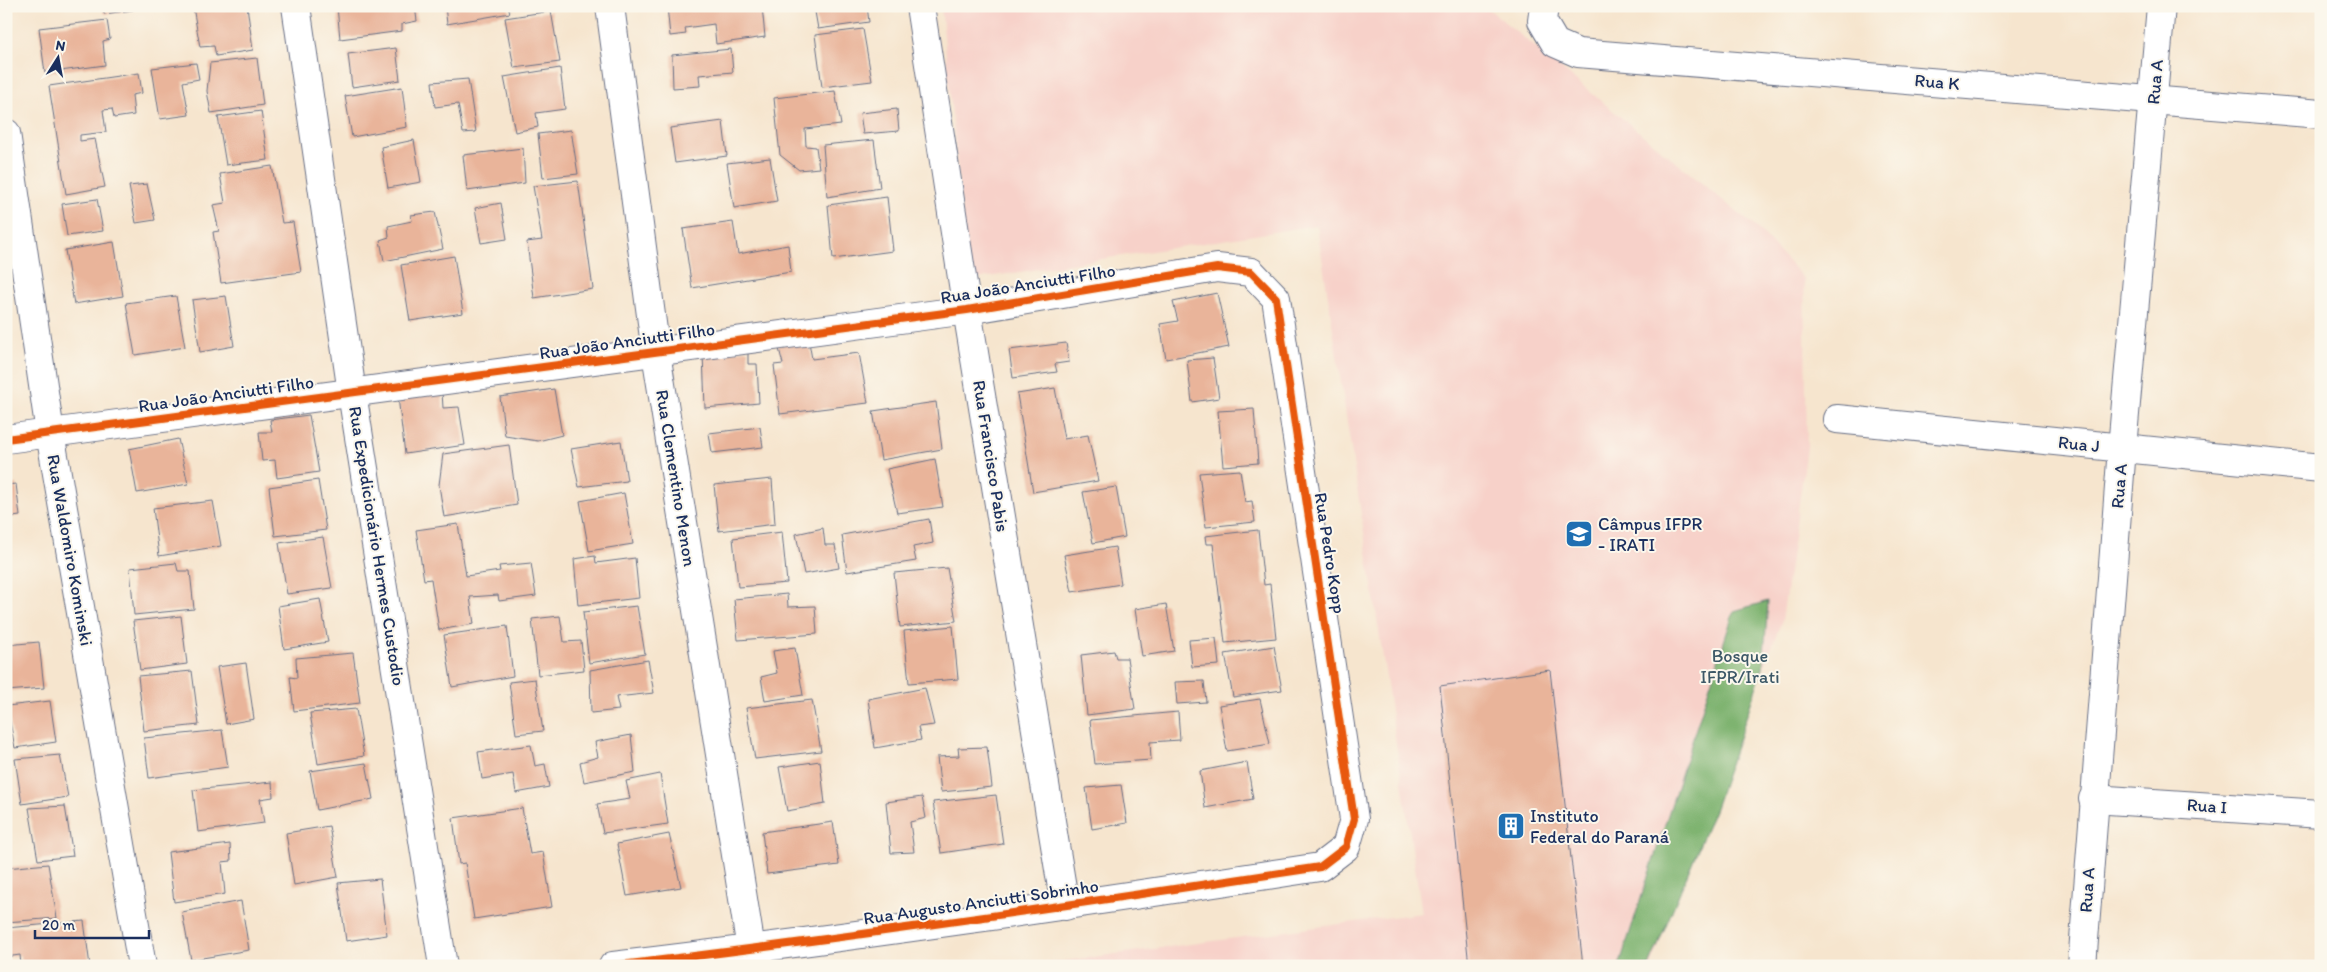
<svg xmlns="http://www.w3.org/2000/svg" width="2327" height="972" font-family="Itim,sans-serif">
	<style>
		.built { fill: #f7d1c9 }
		.forest { fill: #7eb370; stroke: #4c7167 }
		.building { fill: #e9b49a }
		.lines { fill: none; stroke-linecap: round; stroke-linejoin: round }
		.street-casing { stroke: #686f85; stroke-width: 30 }
		.street { stroke: #fff; stroke-width: 28 }
		.cycleway-casing { stroke: #fbf7ec; stroke-width: 11 }
		.cycleway { stroke: #e8590c; stroke-width: 8 }
		.labels { text-anchor: middle; dominant-baseline: central; stroke-width: 4; stroke-linejoin: round; paint-order: stroke }
		.street-label { font-size: 18px; fill: #1b2f5e; stroke: #fbf7ec }
		.poi-label { font-size: 18px; fill: #1b2f5e; stroke: #fbf7ec; text-anchor: start }
		.park-label { font-size: 18px; fill: #3c5867; stroke: #fbf7ec }
	</style>
	<rect width="100%" height="100%" fill="#fbf7ec"/>
	<filter id="ink" filterUnits="userSpaceOnUse"><feTurbulence type="fractalNoise" baseFrequency=".02" numOctaves="2"/><feDisplacementMap in="SourceGraphic" scale="10" xChannelSelector="R" yChannelSelector="G"/><feConvolveMatrix kernelMatrix="1 2 1 2 8 2 1 2 1" color-interpolation-filters="sRGB"/></filter>
	<filter id="wash" filterUnits="userSpaceOnUse"><feTurbulence type="fractalNoise" baseFrequency=".0096" numOctaves="4" result="noise"/><feDisplacementMap in="SourceGraphic" scale="20" xChannelSelector="R" yChannelSelector="G"/><feGaussianBlur stdDeviation="1.12" result="paint"/><feColorMatrix in="noise" values="0 0 0 0 0 0 0 0 0 0 0 0 0 0 0 0 0 1.4 0 .05"/><feComposite in="paint" operator="in"/></filter>
	<g filter="url(#wash)">
		<rect width="100%" height="100%" fill="#f6e5ce"/>
		<!-- built -->
		<path class="built" d="M941,6H1485L1759,230L1804,279L1807,448L1782,620L1651,966H1027L1422,913L1317,225L969,280Z"/>
		<!-- forest -->
		<path class="forest" d="M1768,601L1763,668L1715,808L1649,966H1619L1734,611Z"/>
		<g id="blocks">
			<!-- building -->
			<g class="building">
				<path d="M102,6H133V10L104,14Z"/>
				<path d="M247,6L253,50L216,56L214,46L200,47L193,7Z"/>
				<path d="M337,6H415L417,21L402,24V31L340,39Z"/>
				<path d="M445,6H508L510,13L447,24Z"/>
				<path d="M667,6H762L765,37L716,44L714,24L685,28L686,34L670,36Z"/>
				<path d="M814,6H867L869,22L818,29Z"/>
				<path d="M551,11L560,62L514,68L505,18Z"/>
				<path d="M107,20L110,39L103,41L105,65L45,73L39,28Z"/>
				<path d="M863,29L872,81L822,87L815,35Z"/>
				<path d="M396,48L400,80L352,87L348,54Z"/>
				<path d="M731,49L733,72L699,75L700,86L673,88L672,55Z"/>
				<path d="M257,58L263,105L211,113L207,91L210,63Z"/>
				<path d="M196,63L199,79L183,82L189,115L160,119L152,68Z"/>
				<path d="M560,68L565,109L536,113L538,127L515,132L504,77Z"/>
				<path d="M139,73L142,93L132,95L134,115L114,118L112,109L103,110L106,132L80,135V141L95,139L105,187L66,194L49,86Z"/>
				<path d="M468,79L476,132L463,133L458,104L435,107L432,82Z"/>
				<path d="M402,87L407,127L352,137L345,96Z"/>
				<path d="M835,91L841,125L805,129L806,146L816,147L819,168L799,170L780,155L774,98Z"/>
				<path d="M897,109L899,131L863,134L860,113Z"/>
				<path d="M261,111L268,160L226,165L218,117Z"/>
				<path d="M723,121L727,156L675,163L670,128Z"/>
				<path d="M571,130L578,174L543,178L538,134Z"/>
				<path d="M414,140L421,182L388,188L381,147Z"/>
				<path d="M874,140L880,188L827,197L823,145Z"/>
				<path d="M523,148L525,183L467,191L463,155Z"/>
				<path d="M770,158L777,201L734,208L727,163Z"/>
				<path d="M272,166L282,223L293,222L301,272L221,283L213,232L219,231L213,205L225,203L220,174Z"/>
				<path d="M578,181L593,289L534,298L527,242L542,240L533,186Z"/>
				<path d="M147,184L155,220L136,223L129,186Z"/>
				<path d="M887,197L893,251L833,259L828,205Z"/>
				<path d="M97,199L103,231L67,236L62,204Z"/>
				<path d="M501,203L507,239L481,243L475,208Z"/>
				<path d="M435,212L443,249L384,261L380,240L389,237L388,226L412,221L411,215Z"/>
				<path d="M733,222L738,254L788,245L791,272L692,288L683,229Z"/>
				<path d="M114,242L123,296L74,304L65,250Z"/>
				<path d="M454,256L463,313L410,321L401,265Z"/>
				<path d="M1217,293L1229,347L1166,359L1160,324L1178,321L1173,302Z"/>
				<path d="M176,296L185,347L135,355L126,303Z"/>
				<path d="M226,296L234,346L200,352L192,300Z"/>
				<path d="M809,342L812,359L859,353L868,403L780,414L774,365L783,364L778,345Z"/>
				<path d="M1066,343L1069,362L1055,364L1057,372L1013,378L1009,350Z"/>
				<path d="M748,350V364H757L759,403L705,408L703,353Z"/>
				<path d="M1213,358L1219,398L1192,402L1187,360Z"/>
				<path d="M1055,388L1064,439L1088,435L1098,481L1033,492L1017,394Z"/>
				<path d="M554,389L562,435L538,441L505,436L500,397Z"/>
				<path d="M442,392L443,408L459,407L465,445L405,454L398,397Z"/>
				<path d="M936,402L942,449L881,460L873,411Z"/>
				<path d="M1254,409L1258,463L1223,466L1218,411Z"/>
				<path d="M309,415L319,472L277,478L275,460L262,461L259,432H272L270,420Z"/>
				<path d="M760,427L763,447L712,453L709,433Z"/>
				<path d="M178,439L188,484L137,493L129,449Z"/>
				<path d="M621,441L627,481L579,487L571,449Z"/>
				<path d="M509,445L517,505L444,517L439,485L443,454Z"/>
				<path d="M935,459L943,507L897,513L887,469Z"/>
				<path d="M1240,470L1245,502L1252,501L1255,522L1206,527L1199,473Z"/>
				<path d="M772,479L775,524L719,531L714,485Z"/>
				<path d="M318,480L326,530L275,536L269,487Z"/>
				<path d="M16,484L20,516L6,518V485Z"/>
				<path d="M1116,487L1125,537L1093,543L1083,492Z"/>
				<path d="M624,493L633,544L589,551L580,501Z"/>
				<path d="M213,501L221,546L159,556L153,508Z"/>
				<path d="M929,519L933,543L913,547L916,561L847,572L842,535Z"/>
				<path d="M458,524L466,576L500,571L499,566L531,563L536,596L499,601L498,595L470,597L474,624L439,630L431,579L424,580L416,530Z"/>
				<path d="M823,528L825,545H835L839,568L804,574L796,534Z"/>
				<path d="M1258,530L1264,585L1270,584L1276,638L1225,643L1213,544H1206L1205,536Z"/>
				<path d="M782,532L787,583L738,587L733,538Z"/>
				<path d="M323,537L332,588L287,594L279,543Z"/>
				<path d="M1115,547L1121,584L1072,592L1064,555Z"/>
				<path d="M595,556L596,563L635,558L639,598L578,605L574,559Z"/>
				<path d="M176,563L178,571H190L194,609L134,615L130,568Z"/>
				<path d="M947,568L956,621L900,627L894,573Z"/>
				<path d="M787,594L788,607L815,606L817,634L738,640L734,599Z"/>
				<path d="M320,599L328,642L284,649L278,606Z"/>
				<path d="M1166,604L1174,651L1142,656L1135,609Z"/>
				<path d="M637,606L645,654L589,663L583,612Z"/>
				<path d="M181,616L187,664L140,670L133,621Z"/>
				<path d="M560,616L564,642L581,641L584,670L538,675L532,619Z"/>
				<path d="M507,626L513,676L452,687L444,635Z"/>
				<path d="M953,626L958,679L909,683L904,631Z"/>
				<path d="M1216,638L1219,665L1192,667L1189,640Z"/>
				<path d="M39,642L44,688L6,691V645Z"/>
				<path d="M1274,646L1282,690L1233,697L1225,654Z"/>
				<path d="M795,648L803,695L765,701L761,677L777,673L773,651Z"/>
				<path d="M1114,651L1116,658H1127L1135,709L1087,715L1081,655Z"/>
				<path d="M353,653L360,703L294,711L290,677L297,678L296,658Z"/>
				<path d="M648,660L654,693L616,697L619,710L591,713L590,670Z"/>
				<path d="M246,663L254,719L226,724L217,667Z"/>
				<path d="M1550,670L1583,966H1469L1440,686Z"/>
				<path d="M192,671L199,725L144,731L138,676Z"/>
				<path d="M535,679L543,731L516,734L509,682Z"/>
				<path d="M1204,681L1206,702L1177,704L1175,682Z"/>
				<path d="M925,688L934,725L918,727L921,740L875,748L868,699Z"/>
				<path d="M1260,699L1270,744L1227,751L1219,705Z"/>
				<path d="M812,700L821,751L755,759L746,708Z"/>
				<path d="M50,701L56,742L15,748L7,706Z"/>
				<path d="M356,709L364,756L318,764L310,713Z"/>
				<path d="M1178,712L1180,740L1150,742L1151,760L1095,764L1090,720Z"/>
				<path d="M222,730L228,767L149,778L144,738Z"/>
				<path d="M631,735L635,772L584,782L580,762L598,757L595,742Z"/>
				<path d="M531,745L535,766L545,764L549,787L516,793L513,774L482,779L478,752Z"/>
				<path d="M987,747L992,787L941,792L937,757L959,756L958,748Z"/>
				<path d="M60,755L68,797L22,804L15,759Z"/>
				<path d="M820,761L825,804L787,811L779,767Z"/>
				<path d="M1247,762L1253,799L1205,808L1200,771Z"/>
				<path d="M366,763L373,799L317,810L310,771Z"/>
				<path d="M660,774L668,824L603,833L597,804L630,799L626,781Z"/>
				<path d="M272,782L273,797L260,799L264,823L198,832L193,790Z"/>
				<path d="M1121,785L1127,823L1092,829L1086,788Z"/>
				<path d="M996,795L1003,844L941,853L933,802Z"/>
				<path d="M922,797L926,818L910,822L914,852L891,853L886,802Z"/>
				<path d="M65,806L73,856L38,860L29,808Z"/>
				<path d="M522,808L530,854L543,852L552,907L474,919L465,863L459,864L453,818Z"/>
				<path d="M833,822L839,865L767,874L762,832Z"/>
				<path d="M329,826L338,877L294,885L286,833Z"/>
				<path d="M669,834L681,887L627,896L617,844Z"/>
				<path d="M230,844L231,861L222,862L225,894L174,902L168,852Z"/>
				<path d="M48,864L57,918L6,922V868Z"/>
				<path d="M380,879L387,935L346,941L338,883Z"/>
				<path d="M241,901L249,950L191,960L182,912Z"/>
				<path d="M84,921L90,966H21L20,955L6,957V928Z"/>
			</g>
		</g>
	</g>
	<g filter="url(#ink)">
		<use href="#blocks" fill-opacity="0" stroke="#686f85" stroke-width="1"/>
		<g class="lines">
			<!-- street casing -->
			<g class="street-casing">
				<g id="street">
					<path d="M296,6L352,393L443,966"/>
					<path d="M610,6L656,353L751,949"/>
					<path d="M920,6L967,310L1065,906"/>
					<path d="M1544,6L1542,21L1555,43L1578,53L2321,114"/>
					<path d="M6,133L50,433L142,966"/>
					<path d="M1837,419L2321,468"/>
					<path d="M6,439L967,310L1217,268L1251,272L1276,298L1354,819L1346,847L1320,867C1084,903 849,938 613,966"/>
					<path d="M2093,799L2321,814"/>
					<path d="M2082,966L2122,448L2161,6"/>
				</g>
			</g>
			<!-- street -->
			<use href="#street" class="street"/>
			<!-- cycleway casing -->
			<g class="cycleway-casing">
				<path id="cycleway" d="M6,439L967,310L1217,268L1251,272L1276,298L1354,819L1346,847L1320,867C1084,903 849,938 613,966"/>
			</g>
			<!-- cycleway -->
			<use href="#cycleway" class="cycleway"/>
		</g>
	</g>
	<!-- icons -->
	<defs>
		<g id="school-square" transform="scale(1.4375)"><rect x="-9" y="-9" width="18" height="18" rx="4" fill="#1f6fb2" stroke="#fbf7ec"/><path d="M0-5L7-2L0 1L-7-2ZM-4 1L0 2.5L4 1V4Q0 6-4 4Z" fill="#fff"/></g>
		<g id="building-square" transform="scale(1.4375)"><rect x="-9" y="-9" width="18" height="18" rx="4" fill="#1f6fb2" stroke="#fbf7ec"/><path d="M-4-6H4V6H1V3H-1V6H-4ZM-2.5-4.3h1.7v1.8h-1.7ZM.8-4.3h1.7v1.8H.8ZM-2.5-1h1.7V.8h-1.7ZM.8-1h1.7V.8H.8Z" fill="#fff"/></g>
	</defs>
	<g fill-rule="evenodd">
		<use href="#school-square" x="1579" y="534"/>
		<use href="#building-square" x="1511" y="826"/>
	</g>
	<g class="labels">
		<!-- street labels -->
		<g class="street-label">
			<text transform="translate(1937 82) rotate(5)">Rua K</text>
			<text transform="translate(2155 82) rotate(-85)">Rua A</text>
			<text transform="translate(1028 284) rotate(-9)">Rua João Anciutti Filho</text>
			<text transform="translate(627 341) rotate(-8)">Rua João Anciutti Filho</text>
			<text transform="translate(226 394) rotate(-8)">Rua João Anciutti Filho</text>
			<text transform="translate(2079 444) rotate(6)">Rua J</text>
			<text transform="translate(991 456) rotate(81)">Rua Francisco Pabis</text>
			<text transform="translate(676 478) rotate(81)">Rua Clementino Menon</text>
			<text transform="translate(2119 486) rotate(-85)">Rua A</text>
			<text transform="translate(377 546) rotate(81)">Rua Expedicionário Hermes Custodio</text>
			<text transform="translate(70 550) rotate(80)">Rua Waldomiro Kominski</text>
			<text transform="translate(1330 553) rotate(81)">Rua Pedro Kopp</text>
			<text transform="translate(2207 806) rotate(4)">Rua I</text>
			<text transform="translate(2087 890) rotate(-86)">Rua A</text>
			<text transform="translate(981 902) rotate(-8)">Rua Augusto Anciutti Sobrinho</text>
		</g>
		<!-- poi labels -->
		<g class="poi-label">
			<text x="1598" y="524">Câmpus IFPR<tspan x="1598" dy="21">- IRATI</tspan></text>
			<text x="1530" y="816">Instituto<tspan x="1530" dy="21">Federal do Paraná</tspan></text>
		</g>
		<!-- park labels -->
		<g class="park-label">
			<text x="1740" y="656">Bosque<tspan x="1740" dy="21">IFPR/Irati</tspan></text>
		</g>
	</g>
	<!-- margin -->
	<rect width="2327" height="972" fill="none" stroke="#fbf7ec" stroke-width="25"/>
	<!-- north arrow -->
	<g transform="translate(58 58) rotate(11)" stroke="#fbf7ec" stroke-width="4" paint-order="stroke">
	<path d="M0-4L9 19L0 12L-9 19Z" fill="#1b2f5e"/>
	<text y="-8" font-size="14" font-weight="bold" text-anchor="middle" fill="#1b2f5e">N</text>
	</g>
	<!-- scale -->
	<path d="M35 930v8h114v-8" fill="none" stroke="#1b2f5e" stroke-width="2.5"/>
	<text x="42" y="930" font-size="15" fill="#1b2f5e" stroke="#fbf7ec" stroke-width="4" paint-order="stroke">20 m</text>
</svg>
